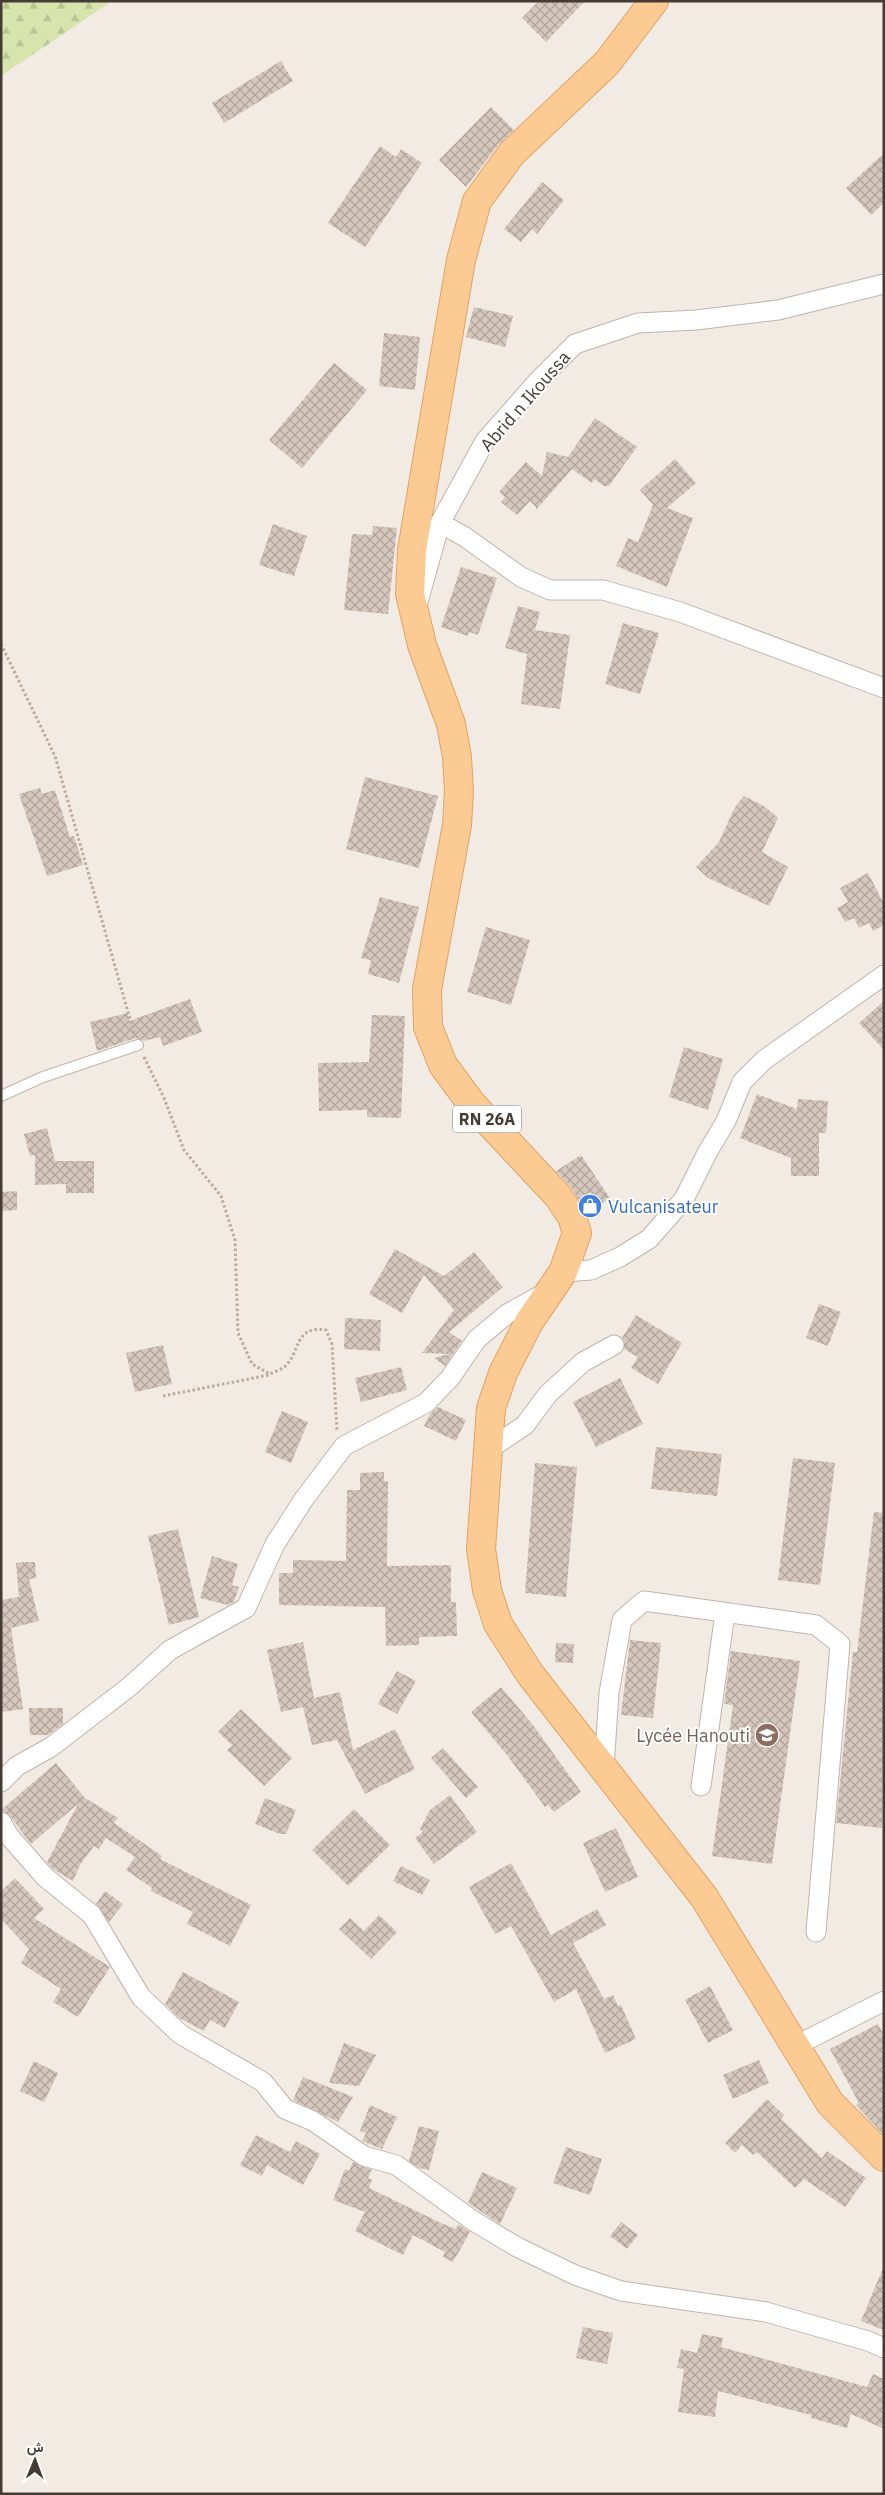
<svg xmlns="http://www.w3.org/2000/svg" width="885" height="2495" font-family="'IBM Plex Sans',Vazirmatn,sans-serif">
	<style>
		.forest { fill: url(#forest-firs) }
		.building { fill: url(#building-cross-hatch) }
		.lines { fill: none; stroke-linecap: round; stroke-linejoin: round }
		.service-casing { stroke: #c0b4aa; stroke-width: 12 }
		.minor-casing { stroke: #c0b4aa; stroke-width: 21 }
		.primary-casing { stroke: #e0a364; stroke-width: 30 }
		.path { stroke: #beaa99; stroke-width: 3; stroke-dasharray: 2.5 2.5; stroke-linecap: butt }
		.service { stroke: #fff; stroke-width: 10 }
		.minor { stroke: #fff; stroke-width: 19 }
		.primary { stroke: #fcca93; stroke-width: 28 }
		.labels { text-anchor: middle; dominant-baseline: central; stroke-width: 4; stroke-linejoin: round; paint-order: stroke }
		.shield { fill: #fff; stroke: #7c7671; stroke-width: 1 }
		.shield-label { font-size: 16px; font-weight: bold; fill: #443b34 }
		.street-label { font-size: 18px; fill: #443b34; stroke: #fff }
		.shop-label { font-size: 18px; fill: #366cbe; stroke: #fff; text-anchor: start }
		.education-label { font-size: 18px; fill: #785e54; stroke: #fff; text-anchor: end }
	</style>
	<defs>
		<pattern id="forest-firs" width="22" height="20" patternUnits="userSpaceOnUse" patternTransform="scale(1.25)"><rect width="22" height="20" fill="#d7e5ad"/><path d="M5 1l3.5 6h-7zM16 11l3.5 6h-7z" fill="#bac595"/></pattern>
		<pattern id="building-cross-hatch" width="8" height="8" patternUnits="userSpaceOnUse" patternTransform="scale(1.25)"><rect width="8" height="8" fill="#d6c7bd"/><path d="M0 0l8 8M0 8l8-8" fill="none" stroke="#afa39a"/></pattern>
	</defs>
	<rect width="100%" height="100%" fill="#f2ebe4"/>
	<!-- forest -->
	<path class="forest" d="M1,1H112L1,76Z"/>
	<!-- building -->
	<g class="building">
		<path d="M539,1H585L546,42L522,18Z"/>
		<path d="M281,61L293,81L224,123L212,103Z"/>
		<path d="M491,107L514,130L499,144L466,187L439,160Z"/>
		<path d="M380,146L396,157L401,149L422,163L365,247L328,223Z"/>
		<path d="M884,153V203L871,215L846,188Z"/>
		<path d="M542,182L564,200L537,234L532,229L521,242L504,229Z"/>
		<path d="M474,307L513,316L505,347L466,337Z"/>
		<path d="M384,333L420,337L415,390L379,386Z"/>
		<path d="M334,363L367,390L302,468L269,440Z"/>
		<path d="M595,418L637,447L609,486H604L594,479L592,483L572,469L536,510V507L530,501L517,515L501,502L505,497L499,492L526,462L542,476L547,452L568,457Z"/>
		<path d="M675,459L696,483L667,508L693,518L667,587L616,566L628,538L638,542L653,505L640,490Z"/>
		<path d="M273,524L307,536L294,576L259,565Z"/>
		<path d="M373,526L397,528L388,614L344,610L352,534L372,535Z"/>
		<path d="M461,567L497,578L478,635L469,632L468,636L441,627Z"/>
		<path d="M518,606L540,612L535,630L570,635L560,709L521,704L527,654L505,648Z"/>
		<path d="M623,623L659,633L640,694L605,684Z"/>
		<path d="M365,777L438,796L419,868L346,849Z"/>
		<path d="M40,788L42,794L55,790L70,837L74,836L83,865L47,876L19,794Z"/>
		<path d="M744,796L764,806L778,818L762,852L788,867L769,906L708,878L696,867L719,842L735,807Z"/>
		<path d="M868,873L884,904V925L873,931L869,923L859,928L854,918L845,922L837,908L848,902L840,888Z"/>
		<path d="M380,897L419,907L399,983L368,974L371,960L361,958Z"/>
		<path d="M486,927L530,940L511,1005L467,992Z"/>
		<path d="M190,999L202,1032L163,1046L160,1037L144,1041L136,1038L97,1051L90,1022L128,1013L129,1021Z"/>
		<path d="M884,1001V1050L859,1023Z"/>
		<path d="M372,1015L405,1016L401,1118L367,1117V1110L319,1111L318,1063L369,1062Z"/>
		<path d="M684,1047L723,1059L708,1110L669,1097Z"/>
		<path d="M757,1094L797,1109L798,1099L828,1101L826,1133H819V1176H791V1158L740,1138Z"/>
		<path d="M47,1128L55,1161H94V1193H66V1184L35,1185V1155L30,1156L24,1134Z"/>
		<path d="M581,1155L610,1198L587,1213L571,1187L556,1171Z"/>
		<path d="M17,1191V1210L1,1211V1192Z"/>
		<path d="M395,1249L444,1276L474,1252L503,1287L449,1332L462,1341L445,1366L434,1358L449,1354L422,1353L454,1310L424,1275L402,1313L369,1294Z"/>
		<path d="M819,1304L841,1312L828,1346L806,1338Z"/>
		<path d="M636,1315L682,1343L658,1384L631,1368L638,1357L624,1349L622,1338Z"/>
		<path d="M345,1318L381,1320L380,1351L344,1349Z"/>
		<path d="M163,1345L172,1384L135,1392L126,1353Z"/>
		<path d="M401,1367L407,1390L361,1402L355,1378Z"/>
		<path d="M620,1378L643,1424L596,1447L573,1402Z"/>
		<path d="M438,1407L466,1420L456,1441L424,1426L430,1414Z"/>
		<path d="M282,1411L308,1422L291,1463L265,1452Z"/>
		<path d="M656,1447L722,1454L717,1496L651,1489Z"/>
		<path d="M793,1458L835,1463L820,1585L778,1580Z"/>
		<path d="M535,1463L577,1467L566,1597L525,1593Z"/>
		<path d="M384,1472V1481H388L387,1566L451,1565V1602H456L457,1636L419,1637V1645L386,1646L385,1607L279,1605V1573H293V1560L346,1561L347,1490H360V1473Z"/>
		<path d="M874,1512L884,1513L882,1828L836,1823L853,1652H857Z"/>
		<path d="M178,1529L199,1617L169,1625L148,1536Z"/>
		<path d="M212,1556L238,1564L232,1585L239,1587L234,1602L228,1605L200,1598Z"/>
		<path d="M25,1562H35L36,1578L29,1579L39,1621L11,1628L23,1709L1,1712V1600L19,1597L16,1563Z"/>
		<path d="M630,1640L661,1643L653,1718L621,1715Z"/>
		<path d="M303,1642L314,1698L340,1692L353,1750L395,1729L415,1769L365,1794L337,1740L312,1745L303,1707L281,1712L267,1650Z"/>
		<path d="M556,1643L574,1644L573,1663L555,1662Z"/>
		<path d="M731,1651L800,1661L772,1864L712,1856L733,1705L724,1704Z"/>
		<path d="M397,1671L416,1681L397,1714L378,1704Z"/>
		<path d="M501,1687L533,1725L581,1792L554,1812L548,1805L545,1807L507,1755L471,1712Z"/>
		<path d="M29,1708H63V1724L48,1735H30Z"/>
		<path d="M241,1709L292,1758L264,1786L227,1750L232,1745L218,1732Z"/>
		<path d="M443,1748L478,1787L466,1798L431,1758Z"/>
		<path d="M56,1763L85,1798L118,1818L114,1823L162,1856L160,1859L251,1905L230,1946L187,1924L193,1912L151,1891L152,1888L126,1870L135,1857L106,1838L99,1849L94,1846L80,1865L73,1881L53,1869L47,1862L78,1804L31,1844L10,1816L1,1810Z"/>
		<path d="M450,1795L477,1832L434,1864L415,1838L423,1832L420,1829L430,1810Z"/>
		<path d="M265,1798L296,1810L286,1834H280L255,1824Z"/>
		<path d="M354,1809L390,1845L348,1886L312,1850Z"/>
		<path d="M616,1828L638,1877L605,1892L583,1843Z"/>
		<path d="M511,1863L551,1935L597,1909L606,1925L573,1943L604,1999L613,1995L618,2006L621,2005L636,2039L605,2053L576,1989L554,2002L511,1926L495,1934L469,1887Z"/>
		<path d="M401,1866L430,1880L422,1895L393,1881Z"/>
		<path d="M15,1878L44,1909L34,1918L110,1967L78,2017L53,2002L61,1989L21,1963L29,1949L1,1919V1891Z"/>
		<path d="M105,1891L123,1904L109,1922L96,1904Z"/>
		<path d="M379,1915L397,1932L371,1959L339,1929L350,1918L364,1931Z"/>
		<path d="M183,1972L239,2002L225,2028L210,2020L204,2031L179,2018L165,2004Z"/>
		<path d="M710,1986L733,2030L708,2043L685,2000Z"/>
		<path d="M878,2024L884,2035V2135L856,2105L859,2103L830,2049Z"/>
		<path d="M344,2043L376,2055L359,2086L329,2083Z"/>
		<path d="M759,2060L769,2083L733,2099L723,2075Z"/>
		<path d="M34,2061L58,2073L44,2102L20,2091Z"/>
		<path d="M303,2077L353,2097L338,2122L293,2100Z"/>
		<path d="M767,2099L784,2115L781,2119L822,2158L827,2151L866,2178L845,2207L804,2179L795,2188L757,2152L753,2155L742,2145L735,2153L725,2143Z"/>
		<path d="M370,2105L397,2117L382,2149L362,2141L366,2133L360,2131Z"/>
		<path d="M419,2126L439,2131L429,2170L419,2168L409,2161Z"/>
		<path d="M256,2135L290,2152L296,2141L320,2154L303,2185L267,2165L262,2176L240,2165Z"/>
		<path d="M566,2147L602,2159L590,2195L553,2183Z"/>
		<path d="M353,2162L372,2170L368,2178L372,2180L369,2188L443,2224L456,2229L458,2224L470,2232L453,2262L443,2257L445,2252L413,2235L403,2255L355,2231L365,2212L333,2200L345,2169L349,2171Z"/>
		<path d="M482,2172L517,2188L500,2224L468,2203Z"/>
		<path d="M621,2222L638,2235L627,2249L610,2236Z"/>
		<path d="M883,2268H884V2330L861,2321Z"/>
		<path d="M583,2327L613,2333L607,2364L576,2358Z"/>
		<path d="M702,2334L723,2338L721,2347L867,2387L873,2374L884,2379V2429L851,2414L847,2428L811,2418V2415L718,2391L715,2417L678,2412L684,2369L677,2368L681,2349L697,2353Z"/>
	</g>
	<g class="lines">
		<!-- service casing -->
		<g class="service-casing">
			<path id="service" d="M1,1096L43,1077L138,1045"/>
		</g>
		<!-- minor casing -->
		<g class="minor-casing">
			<g id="minor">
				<path d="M440,523L465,537L521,577L550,590H603L680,612L884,688"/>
				<path d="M418,602L440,523L485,441L538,381L575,344L638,323L696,320L778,310L884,284"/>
				<path d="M563,1272L591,1270L620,1257L649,1239L684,1199L707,1153L726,1121L742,1082L764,1060L884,975"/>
				<path d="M488,1450L525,1425L548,1394L583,1362L614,1345"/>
				<path d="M604,1767L609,1693L622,1620L644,1601L816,1625L840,1644L816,1932"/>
				<path d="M1,1782L17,1766L51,1747L129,1687L170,1650L246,1608L275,1544L304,1499L344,1446L426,1403L450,1378L477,1339L507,1314L545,1293"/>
				<path d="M701,1786L725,1613"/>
				<path d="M1,1822L9,1836L45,1877L92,1915L141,1997L180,2034L263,2082L285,2109L313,2121L364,2156L396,2165L472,2220L517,2247L575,2275L621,2291L766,2312L868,2341L884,2348"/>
				<path d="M795,2046L884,2001"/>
			</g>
		</g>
		<!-- primary casing -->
		<g class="primary-casing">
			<path id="primary" d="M654,1L607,63L512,153L477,201L461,260L412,550L410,594L422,645L451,724L457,757L459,791L457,825L427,989L428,1027L443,1065L471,1103L558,1196L572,1217L577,1233L563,1272L529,1322L503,1373L491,1408L481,1549L487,1590L498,1624L530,1674L704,1897L830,2103L884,2157"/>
		</g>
		<!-- path -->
		<g class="path">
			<path d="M1,644L55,756L134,1033"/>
			<path d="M144,1057L164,1098L184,1150L221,1196L235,1240L238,1333L252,1364L270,1374C274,1372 280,1370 284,1367C301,1354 293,1325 326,1330L332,1344L337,1430"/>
			<path d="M163,1396L269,1375"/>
		</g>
		<!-- service -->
		<use href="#service" class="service"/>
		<!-- minor -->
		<use href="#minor" class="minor"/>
		<!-- primary -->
		<use href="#primary" class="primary"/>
	</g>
	<!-- icons -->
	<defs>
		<g id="shop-disc" transform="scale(1.25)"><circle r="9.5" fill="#3f7fe0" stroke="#fff"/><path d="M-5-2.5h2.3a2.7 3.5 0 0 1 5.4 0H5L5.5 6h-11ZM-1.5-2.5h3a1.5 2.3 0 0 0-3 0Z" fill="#fff"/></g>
		<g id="school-disc" transform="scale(1.25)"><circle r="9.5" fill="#8d6e63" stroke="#fff"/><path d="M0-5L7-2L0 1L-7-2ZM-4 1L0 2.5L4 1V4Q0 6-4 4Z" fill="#fff"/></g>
	</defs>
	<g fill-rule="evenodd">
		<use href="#shop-disc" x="590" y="1206"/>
		<use href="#school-disc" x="767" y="1735"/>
	</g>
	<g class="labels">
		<!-- shield labels -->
		<rect class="shield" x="453" y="1105.5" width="68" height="27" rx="4"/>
		<g class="shield-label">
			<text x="487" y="1119">RN 26A</text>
		</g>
		<!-- street labels -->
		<g class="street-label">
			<text transform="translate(525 401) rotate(-49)">Abrid n Ikoussa</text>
		</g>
		<!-- shop labels -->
		<g class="shop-label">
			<text x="608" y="1206">Vulcanisateur</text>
		</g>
		<!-- education labels -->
		<g class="education-label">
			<text x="750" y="1735">Lycée Hanouti</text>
		</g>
	</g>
	<!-- border -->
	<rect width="885" height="2495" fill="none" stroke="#443b34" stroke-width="5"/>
	<!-- north arrow -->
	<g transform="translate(35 2460) rotate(1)" stroke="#ffffff" stroke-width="4" paint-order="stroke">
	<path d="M0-4L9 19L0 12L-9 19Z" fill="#443b34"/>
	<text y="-8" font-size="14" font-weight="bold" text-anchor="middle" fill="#443b34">ش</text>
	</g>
</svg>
